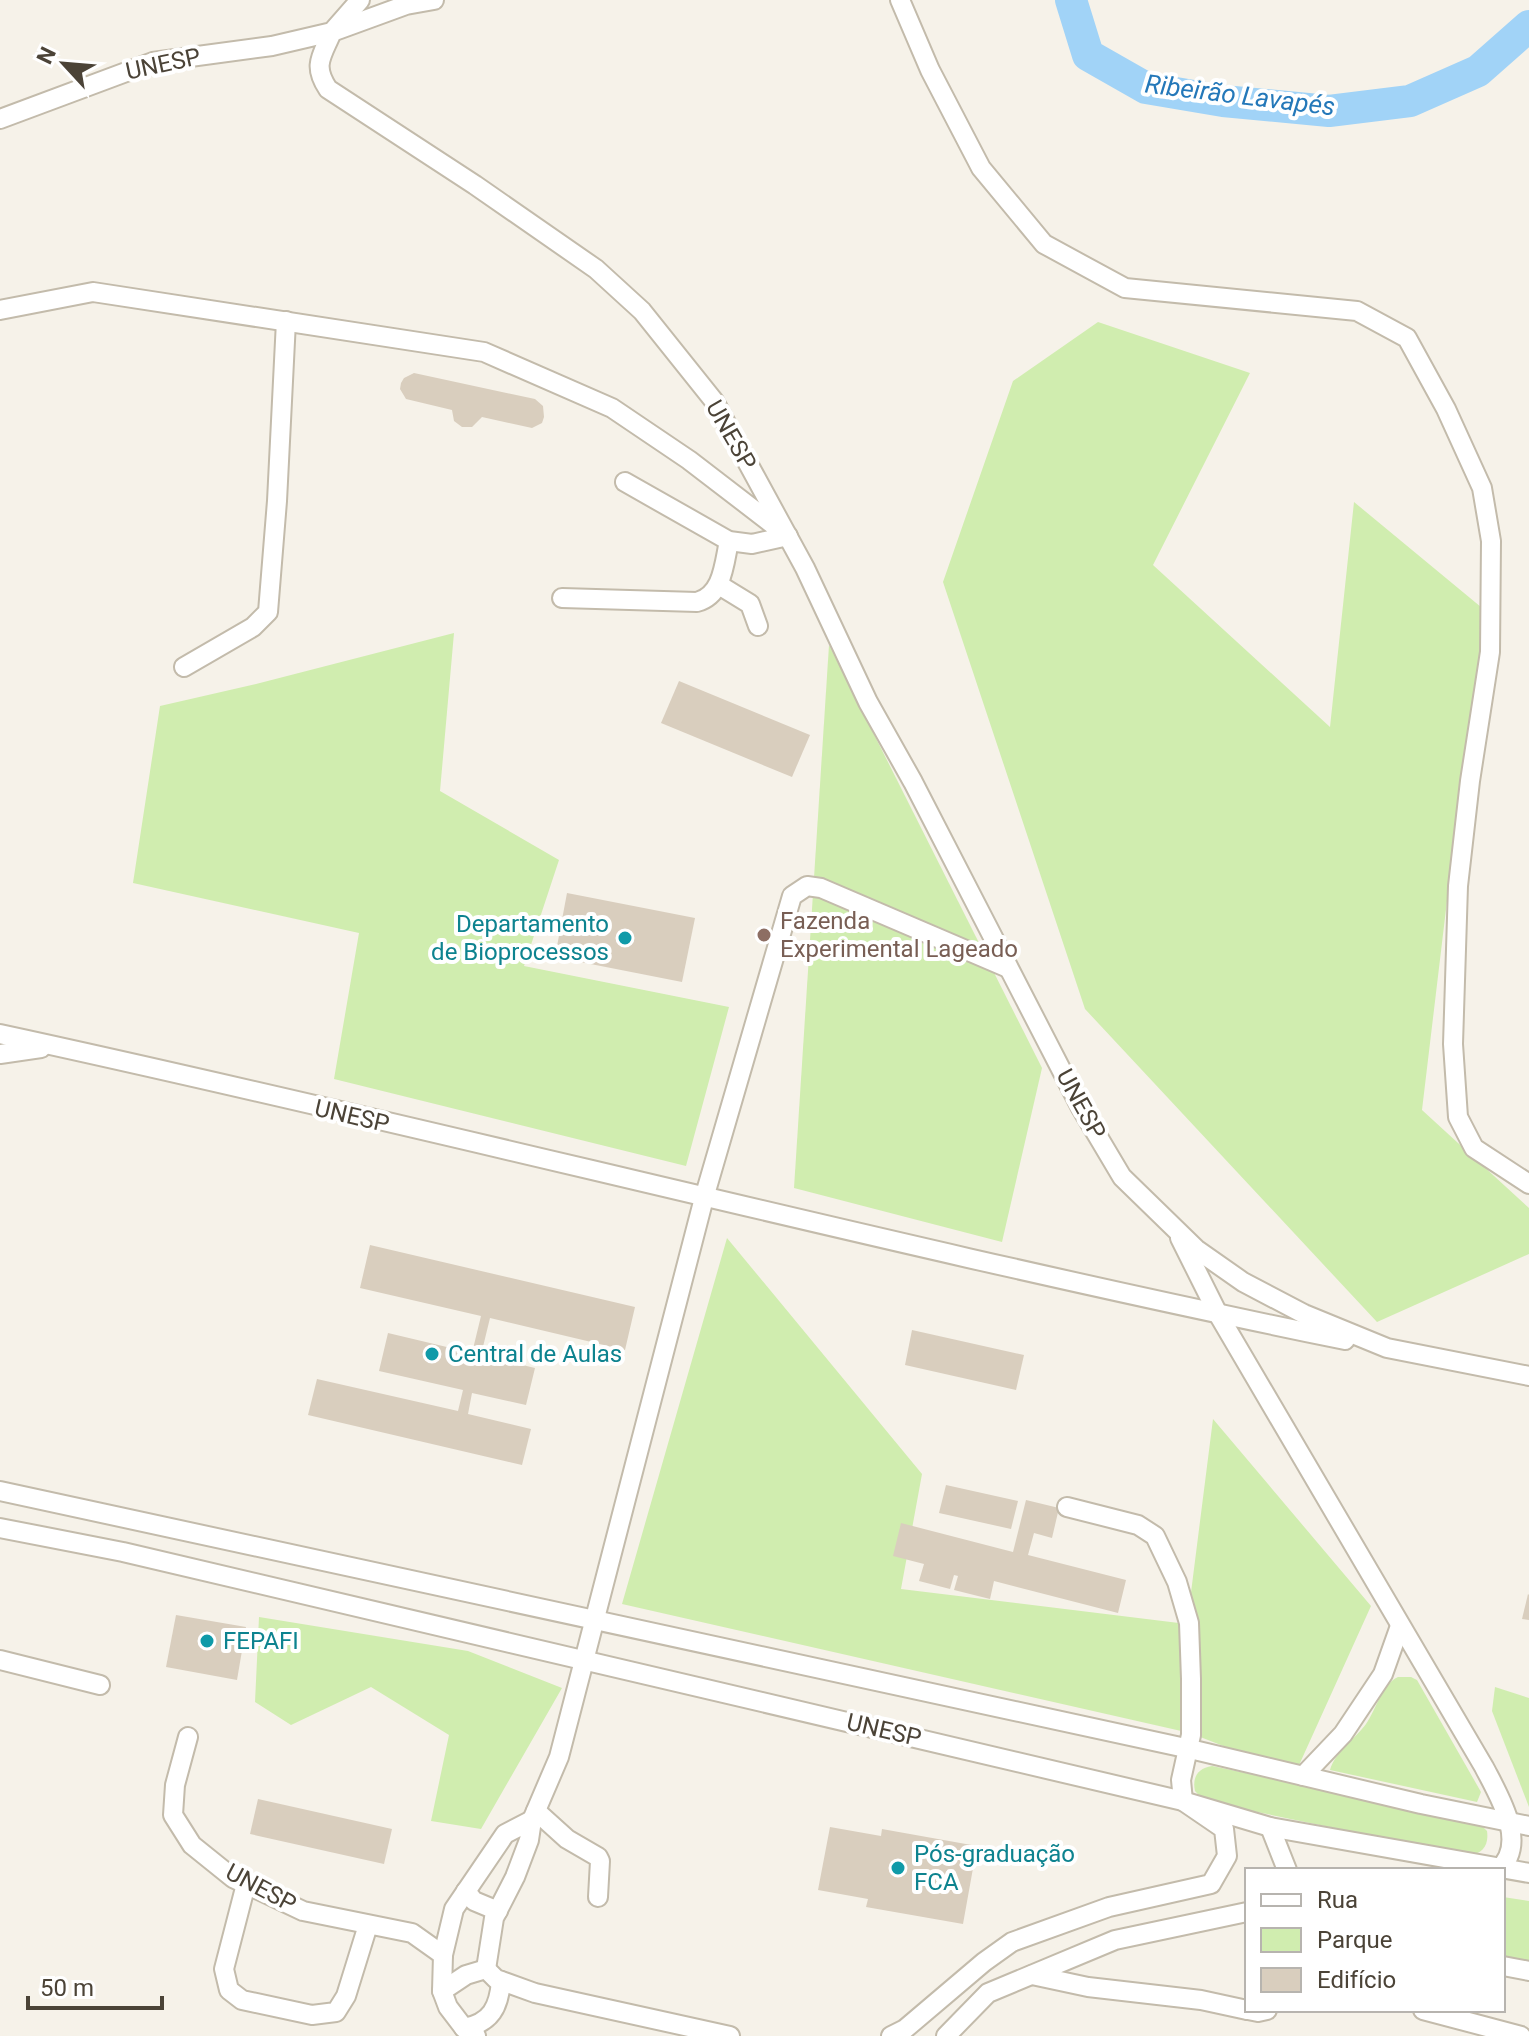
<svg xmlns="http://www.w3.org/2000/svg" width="1529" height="2036" font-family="Roboto,sans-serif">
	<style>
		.green { fill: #d0edaf }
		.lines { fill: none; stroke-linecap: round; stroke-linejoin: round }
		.river { stroke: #a1d3f7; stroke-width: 32 }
		.building { fill: #d9cebe }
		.minor-casing { stroke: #c3bbab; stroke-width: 22 }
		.minor { stroke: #fff; stroke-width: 18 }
		.education-dot { fill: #8d6e63; stroke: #fff; stroke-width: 3 }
		.culture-dot { fill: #0f9aa8; stroke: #fff; stroke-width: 3 }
		.labels { text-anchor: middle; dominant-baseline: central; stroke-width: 8; stroke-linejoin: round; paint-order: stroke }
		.street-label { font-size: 24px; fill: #4b4337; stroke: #fff }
		.education-label { font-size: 24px; fill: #785e54; stroke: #fff; text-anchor: start }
		.culture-label { font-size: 24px; fill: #0d838f; stroke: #fff; text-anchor: start }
		.water-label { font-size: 26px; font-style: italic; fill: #2478b9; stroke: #fff }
	</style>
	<rect width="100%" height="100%" fill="#f6f2e9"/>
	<!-- green -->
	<g class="green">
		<path d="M1098,322L1250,373L1153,565L1330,727L1354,502L1487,612L1455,834L1422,1110L1529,1208V1254L1377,1322L1085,1009L943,582L1013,381Z"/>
		<path d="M454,633L440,791L559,860L524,966L729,1007L686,1166L334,1079L359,933L133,883L160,706L256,684Z"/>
		<path d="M829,645L1042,1068L1002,1242L794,1188Z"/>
		<path d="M727,1238L922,1474L901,1589L1187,1624L1213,1419L1371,1606L1295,1774L1190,1733L622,1604Z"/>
		<path d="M259,1617L468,1651L562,1688L481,1829L431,1821L449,1735L371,1687L291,1725L255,1702Z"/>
		<path d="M1398,1677H1411L1417,1680L1481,1792L1477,1802L1330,1770C1335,1752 1355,1739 1366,1724C1376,1710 1382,1684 1398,1677Z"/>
		<path d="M1495,1687L1529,1698V1807L1492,1711Z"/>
		<path d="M1212,1766L1477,1821L1487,1831C1489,1845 1483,1853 1469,1856L1204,1801L1195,1791C1192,1777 1198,1768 1212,1766Z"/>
		<path d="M1503,1897L1529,1901V1962L1503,1957Z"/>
	</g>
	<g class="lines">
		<!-- river -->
		<path class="river" d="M1071,0L1088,55L1146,88L1223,101L1329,111L1410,101L1478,71L1529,26"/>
	</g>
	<!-- building -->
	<g class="building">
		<path d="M414,373L535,399L543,406L544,417L542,423L532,428L482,417L472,427H462L454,421L452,410L406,399L400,389L401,383L404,378Z"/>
		<path d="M679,681L810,735L792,777L661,723Z"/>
		<path d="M567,893L695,918L682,982L555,957Z"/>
		<path d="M370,1245L635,1307L625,1350L490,1318L481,1355L535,1368L526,1405L472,1393L468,1414L531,1429L522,1465L308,1415L317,1379L458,1411L463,1390L379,1371L388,1333L472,1353L481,1316L360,1288Z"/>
		<path d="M912,1330L1024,1355L1016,1390L905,1365Z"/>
		<path d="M946,1485L1018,1501L1011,1529L939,1513Z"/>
		<path d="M1026,1500L1059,1508L1052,1538L1034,1533L1028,1555L1126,1580L1118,1613L994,1581L990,1599L954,1590L958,1576L954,1575L950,1589L919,1581L924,1564L893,1556L901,1523L1013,1552Z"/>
		<path d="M1528,1594L1529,1595V1620L1522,1619Z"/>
		<path d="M176,1615L246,1627L237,1680L166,1667Z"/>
		<path d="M258,1799L392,1829L384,1864L250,1834Z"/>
		<path d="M830,1827L881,1836L882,1829L977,1846L963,1924L866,1907L868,1899L818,1890Z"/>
	</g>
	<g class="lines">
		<!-- minor casing -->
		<g class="minor-casing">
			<g id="minor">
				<path d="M434,0L406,5L332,32C322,56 312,65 328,89L475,185L596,269L642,311L714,401L805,568L868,702L913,782L1081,1108L1122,1177L1196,1249L1243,1282L1304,1314L1387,1348L1529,1376"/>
				<path d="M900,0L930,70L981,168L1044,244L1125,288L1357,311L1407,338L1446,409L1482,488L1491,541L1490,652L1470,781L1458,886L1453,1044L1458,1117L1474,1148L1529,1184"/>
				<path d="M0,119L153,62L272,46L332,32L360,0"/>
				<path d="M0,310L93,292L484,352L612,408L689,460L788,536L752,544L729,541L625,482"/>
				<path d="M719,585L750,604L758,626"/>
				<path d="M562,598L697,602C723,595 724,564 729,541"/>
				<path d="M184,667L253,627L268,612L277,501L286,321"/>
				<path d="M0,1034C449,1131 894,1248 1345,1340"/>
				<path d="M0,1054L41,1048"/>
				<path d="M1180,1238L1218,1314L1484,1767C1499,1796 1529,1844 1498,1870"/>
				<path d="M0,1491L1190,1749L1421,1804L1529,1826"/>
				<path d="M0,1528L123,1552L1183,1801L1270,1827L1529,1873"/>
				<path d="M0,1660L100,1685"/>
				<path d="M188,1737L175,1785L173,1815L192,1845L233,1878L303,1911L412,1933L443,1955"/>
				<path d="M1303,1776L1343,1734L1383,1674L1400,1626"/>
				<path d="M536,1811L567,1839L598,1857L600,1861L598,1897"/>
				<path d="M1270,1827L1287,1870"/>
				<path d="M246,1884L224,1969L229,1990L242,2000L312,2015L336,2012L346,1996L368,1925"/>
				<path d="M466,1891L474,1901L498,1911"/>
				<path d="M1503,1966L1529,1971"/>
				<path d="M486,1969L494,1918L515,1877L529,1840L532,1820L559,1757L704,1198L792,896L807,886L821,888L1008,968"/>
				<path d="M486,1969L496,1979L535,1993L730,2036"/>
				<path d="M1032,1975L1088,1987L1201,2000L1247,2010"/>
				<path d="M442,1991L466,1975L486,1969"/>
				<path d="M1248,2010L1258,2012L1267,2010"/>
				<path d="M1423,2010L1521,2036"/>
				<path d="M464,2028C491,2023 499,2007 501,1981"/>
				<path d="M476,2036L464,2028L448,2007L442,1991L443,1955L454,1909L505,1834L532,1820"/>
				<path d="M891,2036L905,2029L984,1962L1012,1942L1109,1907L1211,1884L1227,1856L1224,1829L1183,1801L1181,1780L1191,1735V1679L1189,1623L1177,1582L1155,1536L1138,1525L1067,1507"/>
				<path d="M946,2036L988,1993L1115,1940L1247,1912"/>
			</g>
		</g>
		<!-- minor -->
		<use href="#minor" class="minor"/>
	</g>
	<!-- markers -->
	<circle class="education-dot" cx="764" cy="935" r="8"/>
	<g class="culture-dot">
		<circle cx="625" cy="938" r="8"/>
		<circle cx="432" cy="1354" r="8"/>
		<circle cx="207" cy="1641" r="8"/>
		<circle cx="898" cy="1868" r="8"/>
	</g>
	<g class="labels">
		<!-- street labels -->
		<g class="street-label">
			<text transform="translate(163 64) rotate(-12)">UNESP</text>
			<text transform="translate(731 435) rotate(60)">UNESP</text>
			<text transform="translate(1081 1104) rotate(61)">UNESP</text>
			<text transform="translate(352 1116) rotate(13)">UNESP</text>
			<text transform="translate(884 1730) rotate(13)">UNESP</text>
			<text transform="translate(261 1888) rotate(28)">UNESP</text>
		</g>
		<!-- education labels -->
		<g class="education-label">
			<text x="780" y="921">Fazenda<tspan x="780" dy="28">Experimental Lageado</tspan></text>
		</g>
		<!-- culture labels -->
		<g class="culture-label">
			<text x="609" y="924" text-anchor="end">Departamento<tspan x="609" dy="28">de Bioprocessos</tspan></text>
			<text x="448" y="1354">Central de Aulas</text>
			<text x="223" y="1641">FEPAFI</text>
			<text x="914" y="1854">Pós-graduação<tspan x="914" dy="28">FCA</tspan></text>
		</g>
		<!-- water labels -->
		<g class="water-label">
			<text transform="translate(1240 95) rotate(7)">Ribeirão Lavapés</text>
		</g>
	</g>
	<!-- legend -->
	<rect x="1245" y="1868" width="260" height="144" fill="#ffffff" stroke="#b7b4af" stroke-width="2"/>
	<rect x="1261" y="1894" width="40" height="12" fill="#ffffff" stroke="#b7b4af" stroke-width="2"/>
	<text x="1317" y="1908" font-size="24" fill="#4b4337">Rua</text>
	<rect x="1261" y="1928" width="40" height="24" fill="#d0edaf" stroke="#b7b4af" stroke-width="2"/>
	<text x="1317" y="1948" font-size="24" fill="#4b4337">Parque</text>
	<rect x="1261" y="1968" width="40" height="24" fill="#d9cebe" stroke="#b7b4af" stroke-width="2"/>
	<text x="1317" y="1988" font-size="24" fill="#4b4337">Edifício</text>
	<!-- north arrow -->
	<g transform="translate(64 64) rotate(296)" stroke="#ffffff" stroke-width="6" paint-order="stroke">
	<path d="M0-6L14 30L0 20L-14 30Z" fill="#4b4337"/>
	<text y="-12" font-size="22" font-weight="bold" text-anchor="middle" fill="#4b4337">N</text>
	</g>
	<!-- scale -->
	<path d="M28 1996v12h134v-12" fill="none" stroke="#4b4337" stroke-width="4"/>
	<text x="40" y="1996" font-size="24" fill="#4b4337" stroke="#ffffff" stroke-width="6" paint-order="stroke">50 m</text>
</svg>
